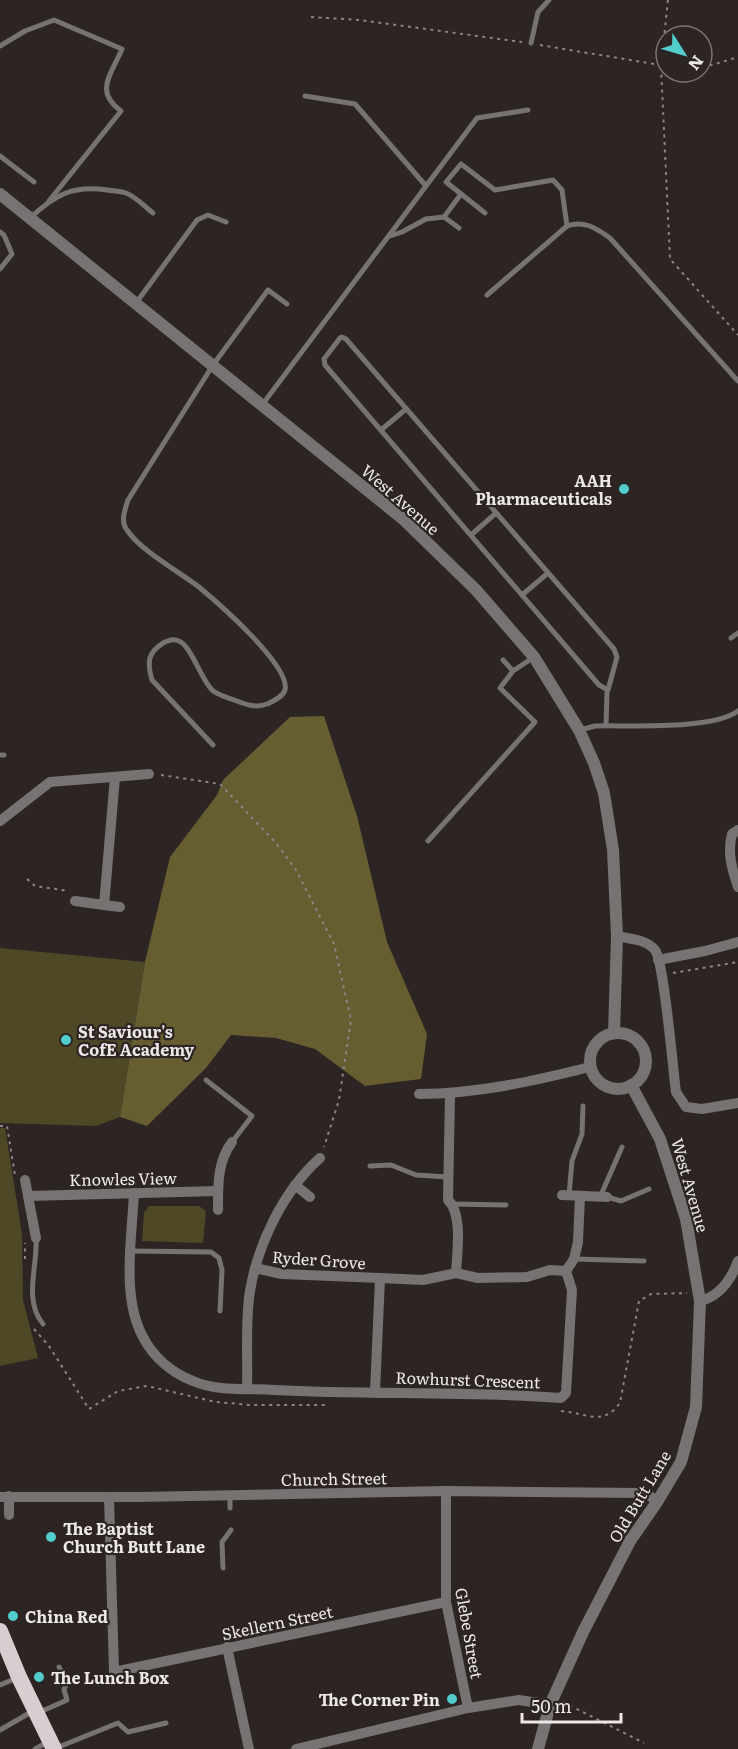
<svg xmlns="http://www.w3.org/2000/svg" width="738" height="1749" font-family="Literata,serif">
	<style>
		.green { fill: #4e4827 }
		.forest { fill: #665d30 }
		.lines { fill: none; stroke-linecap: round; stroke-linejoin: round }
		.path { stroke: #8b8583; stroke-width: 2; stroke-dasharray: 3 4.5; stroke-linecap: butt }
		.service { stroke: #777373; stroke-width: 5 }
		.minor { stroke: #777373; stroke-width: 10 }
		.tertiary { stroke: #777373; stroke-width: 12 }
		.trunk { stroke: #d8ced0; stroke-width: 16 }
		.poi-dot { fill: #52cdcc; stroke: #2c2523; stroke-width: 2 }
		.labels { text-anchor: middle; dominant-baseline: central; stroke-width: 4.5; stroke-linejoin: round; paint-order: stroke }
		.poi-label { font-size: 16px; font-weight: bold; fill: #ede8e7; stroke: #2c2523; text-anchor: start }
		.street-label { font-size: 16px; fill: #ede8e7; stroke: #2c2523 }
	</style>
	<rect width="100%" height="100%" fill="#2c2523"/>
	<!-- green -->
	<g class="green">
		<path d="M0,948L145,962L120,1117L96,1126L0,1123Z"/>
		<path d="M0,1128H5L22,1234L23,1300L38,1358L0,1366Z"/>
		<path d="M149,1206H199L206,1211L203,1243L142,1241L144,1213Z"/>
	</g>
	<!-- forest -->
	<path class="forest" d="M324,716L357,816L387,942L427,1034L421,1079L365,1086L315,1049L276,1038L231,1035L206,1068L147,1126L120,1117L145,962L170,857L217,795L223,780L290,717Z"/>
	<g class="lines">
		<!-- path -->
		<g class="path">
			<path d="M668,0L661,66L670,259L738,335"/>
			<path d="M311,17L359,20L522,42"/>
			<path d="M540,45L666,66"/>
			<path d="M702,65H712L738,57"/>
			<path d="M161,775L220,784L276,843L296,870L334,944L351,1020L339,1100L324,1147"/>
			<path d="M27,879L35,886L69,891"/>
			<path d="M673,973L738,962"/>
			<path d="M0,1126H7L15,1175"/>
			<path d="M25,1259V1243"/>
			<path d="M34,1329L49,1346L89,1409L118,1391L147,1386L216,1402L251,1405H327"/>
			<path d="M561,1411C587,1413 602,1427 620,1403L639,1301L651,1294L687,1293"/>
			<path d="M563,1702L644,1743"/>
		</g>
		<!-- service -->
		<g class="service">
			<path d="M531,43L538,12L549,0"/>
			<path d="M0,46L25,31L54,20L122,49C111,75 94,91 121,111L49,201"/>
			<path d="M305,96L355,104L426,186"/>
			<path d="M0,156L34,182"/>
			<path d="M485,213L446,182L461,164L495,190L553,180L562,190L567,226"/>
			<path d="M444,217L461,194"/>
			<path d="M30,218C55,195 72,185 107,190C113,191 120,191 126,193C136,197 144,206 153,213"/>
			<path d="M0,232L4,235L12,254L0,269"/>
			<path d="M390,236L402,232L426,219L444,217L459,228"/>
			<path d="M487,295L567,226C584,220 596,228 610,238L738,381"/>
			<path d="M136,303L197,220L208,215L226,222"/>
			<path d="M262,405L477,118L528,110"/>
			<path d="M381,430L406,409"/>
			<path d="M471,535L496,513"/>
			<path d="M522,595L548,573"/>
			<path d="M731,638L738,633"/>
			<path d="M503,660L513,671"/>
			<path d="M606,725L607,692L608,690L617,657L614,649L346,339L342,337L340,338L324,359L325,365L599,685L608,690"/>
			<path d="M580,730L595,726C629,725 713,730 738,711"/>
			<path d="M213,745L152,680C150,673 148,665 150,658C153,648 169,636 179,641C191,646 201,679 212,690C217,695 229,698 237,701C247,705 256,708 267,704C273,701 283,697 285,690C291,666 217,602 199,587C178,571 141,551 127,530C120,521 125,510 128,500L213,365L268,290L287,304"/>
			<path d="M0,755H4"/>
			<path d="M428,841L535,722L500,688L513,671L534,657"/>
			<path d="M206,1080L252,1116L232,1142"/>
			<path d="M370,1166L391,1165L416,1175L448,1177"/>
			<path d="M569,1195L572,1161L582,1134L583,1106"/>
			<path d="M600,1197L622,1147"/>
			<path d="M607,1197L621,1201L649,1189"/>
			<path d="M452,1204L506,1205"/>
			<path d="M36,1238C38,1266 23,1300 43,1324"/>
			<path d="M131,1251L211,1252L219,1258L222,1270L220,1311"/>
			<path d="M574,1259L644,1261"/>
			<path d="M230,1495V1508"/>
			<path d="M223,1568L222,1542L231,1530"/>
			<path d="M0,1685L17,1678"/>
			<path d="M40,1712L67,1700L64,1690L67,1682L59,1667"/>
			<path d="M0,1730L33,1711"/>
			<path d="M56,1748L118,1723L128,1732L166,1723"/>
			<path d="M35,1749L48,1742"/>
		</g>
		<!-- minor -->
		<g class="minor">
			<path d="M0,821L50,782L149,774"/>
			<path d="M738,830L732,834C727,853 732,869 738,887"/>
			<path d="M75,901L104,905L115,777"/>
			<path d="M104,905L120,907"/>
			<path d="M617,936C630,939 646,939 655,950C664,961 673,1071 676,1092L686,1107L702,1109L738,1103"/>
			<path d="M658,960L705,951L738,942"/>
			<path d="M419,1094C476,1094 534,1081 590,1067"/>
			<path d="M450,1094L448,1200C463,1214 457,1254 456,1273"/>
			<path d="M25,1180L36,1238"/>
			<path d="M295,1185L310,1197"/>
			<path d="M134,1193C132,1237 121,1297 143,1337C153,1357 172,1373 193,1381C218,1392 247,1388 274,1390C370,1395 465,1391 561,1398L566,1393L572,1290L566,1271"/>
			<path d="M562,1195L607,1197"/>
			<path d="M28,1196L218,1191"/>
			<path d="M218,1210C218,1186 217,1162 232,1142"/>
			<path d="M255,1268L282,1274L380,1278"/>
			<path d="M566,1271L574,1259L578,1242L580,1196"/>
			<path d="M700,1301C720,1296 731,1280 738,1261"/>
			<path d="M247,1388C248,1359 245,1319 250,1291C258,1243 284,1190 320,1158"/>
			<path d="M375,1392L380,1278L423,1280L456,1273L478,1278L527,1277L550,1270L566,1271"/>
			<path d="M446,1491V1602L468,1708"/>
			<path d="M9,1496V1515"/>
			<path d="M0,1497H140L446,1491L641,1493L650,1496L657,1502"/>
			<path d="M109,1497L114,1672L446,1602"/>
			<path d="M227,1647L249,1749"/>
			<path d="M296,1749L468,1708L519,1700L550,1705"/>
		</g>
		<!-- tertiary -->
		<g class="tertiary">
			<path d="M0,194L403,519L476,590L534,657L579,730L594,763L604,793L613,850L617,936L614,1033"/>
			<circle cx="618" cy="1061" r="28"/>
			<path d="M538,1749L550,1705L583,1632L630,1541L657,1502L681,1462L696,1407L700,1301L686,1219L660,1139L631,1085"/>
		</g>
		<!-- trunk -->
		<path class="trunk" d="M0,1631L19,1677L54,1749"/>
	</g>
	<!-- markers -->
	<g class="poi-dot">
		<circle cx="624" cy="489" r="6"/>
		<circle cx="66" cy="1040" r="6"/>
		<circle cx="51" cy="1537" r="6"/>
		<circle cx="13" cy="1616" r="6"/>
		<circle cx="39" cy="1677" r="6"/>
		<circle cx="452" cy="1699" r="6"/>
	</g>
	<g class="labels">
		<!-- poi labels -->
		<g class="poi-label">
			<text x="612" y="480" text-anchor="end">AAH<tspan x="612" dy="18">Pharmaceuticals</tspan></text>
			<text x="78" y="1031">St Saviour's<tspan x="78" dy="18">CofE Academy</tspan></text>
			<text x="63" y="1528">The Baptist<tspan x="63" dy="18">Church Butt Lane</tspan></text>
			<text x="25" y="1616">China Red</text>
			<text x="51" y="1677">The Lunch Box</text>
			<text x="440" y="1699" text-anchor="end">The Corner Pin</text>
		</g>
		<!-- street labels -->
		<g class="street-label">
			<text transform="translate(401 499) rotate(41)">West Avenue</text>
			<text transform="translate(123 1178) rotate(-1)">Knowles View</text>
			<text transform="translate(691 1185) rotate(74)">West Avenue</text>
			<text transform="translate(319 1259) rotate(4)">Ryder Grove</text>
			<text transform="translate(468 1379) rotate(2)">Rowhurst Crescent</text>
			<text transform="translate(334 1478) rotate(-1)">Church Street</text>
			<text transform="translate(639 1496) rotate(-59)">Old Butt Lane</text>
			<text transform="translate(277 1622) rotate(-12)">Skellern Street</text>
			<text transform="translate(470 1633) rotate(80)">Glebe Street</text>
		</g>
	</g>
	<!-- north arrow -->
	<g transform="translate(684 54) rotate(127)"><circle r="28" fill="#2c2523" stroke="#797371" stroke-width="1.5"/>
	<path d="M0-4.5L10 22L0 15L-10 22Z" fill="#52cdcc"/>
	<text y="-9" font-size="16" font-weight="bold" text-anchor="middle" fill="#ede8e7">N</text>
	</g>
	<!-- scale -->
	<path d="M522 1713v9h99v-9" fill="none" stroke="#ede8e7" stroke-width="3"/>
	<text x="531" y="1713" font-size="18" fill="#ede8e7" stroke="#2c2523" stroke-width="4.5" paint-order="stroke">50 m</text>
</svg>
